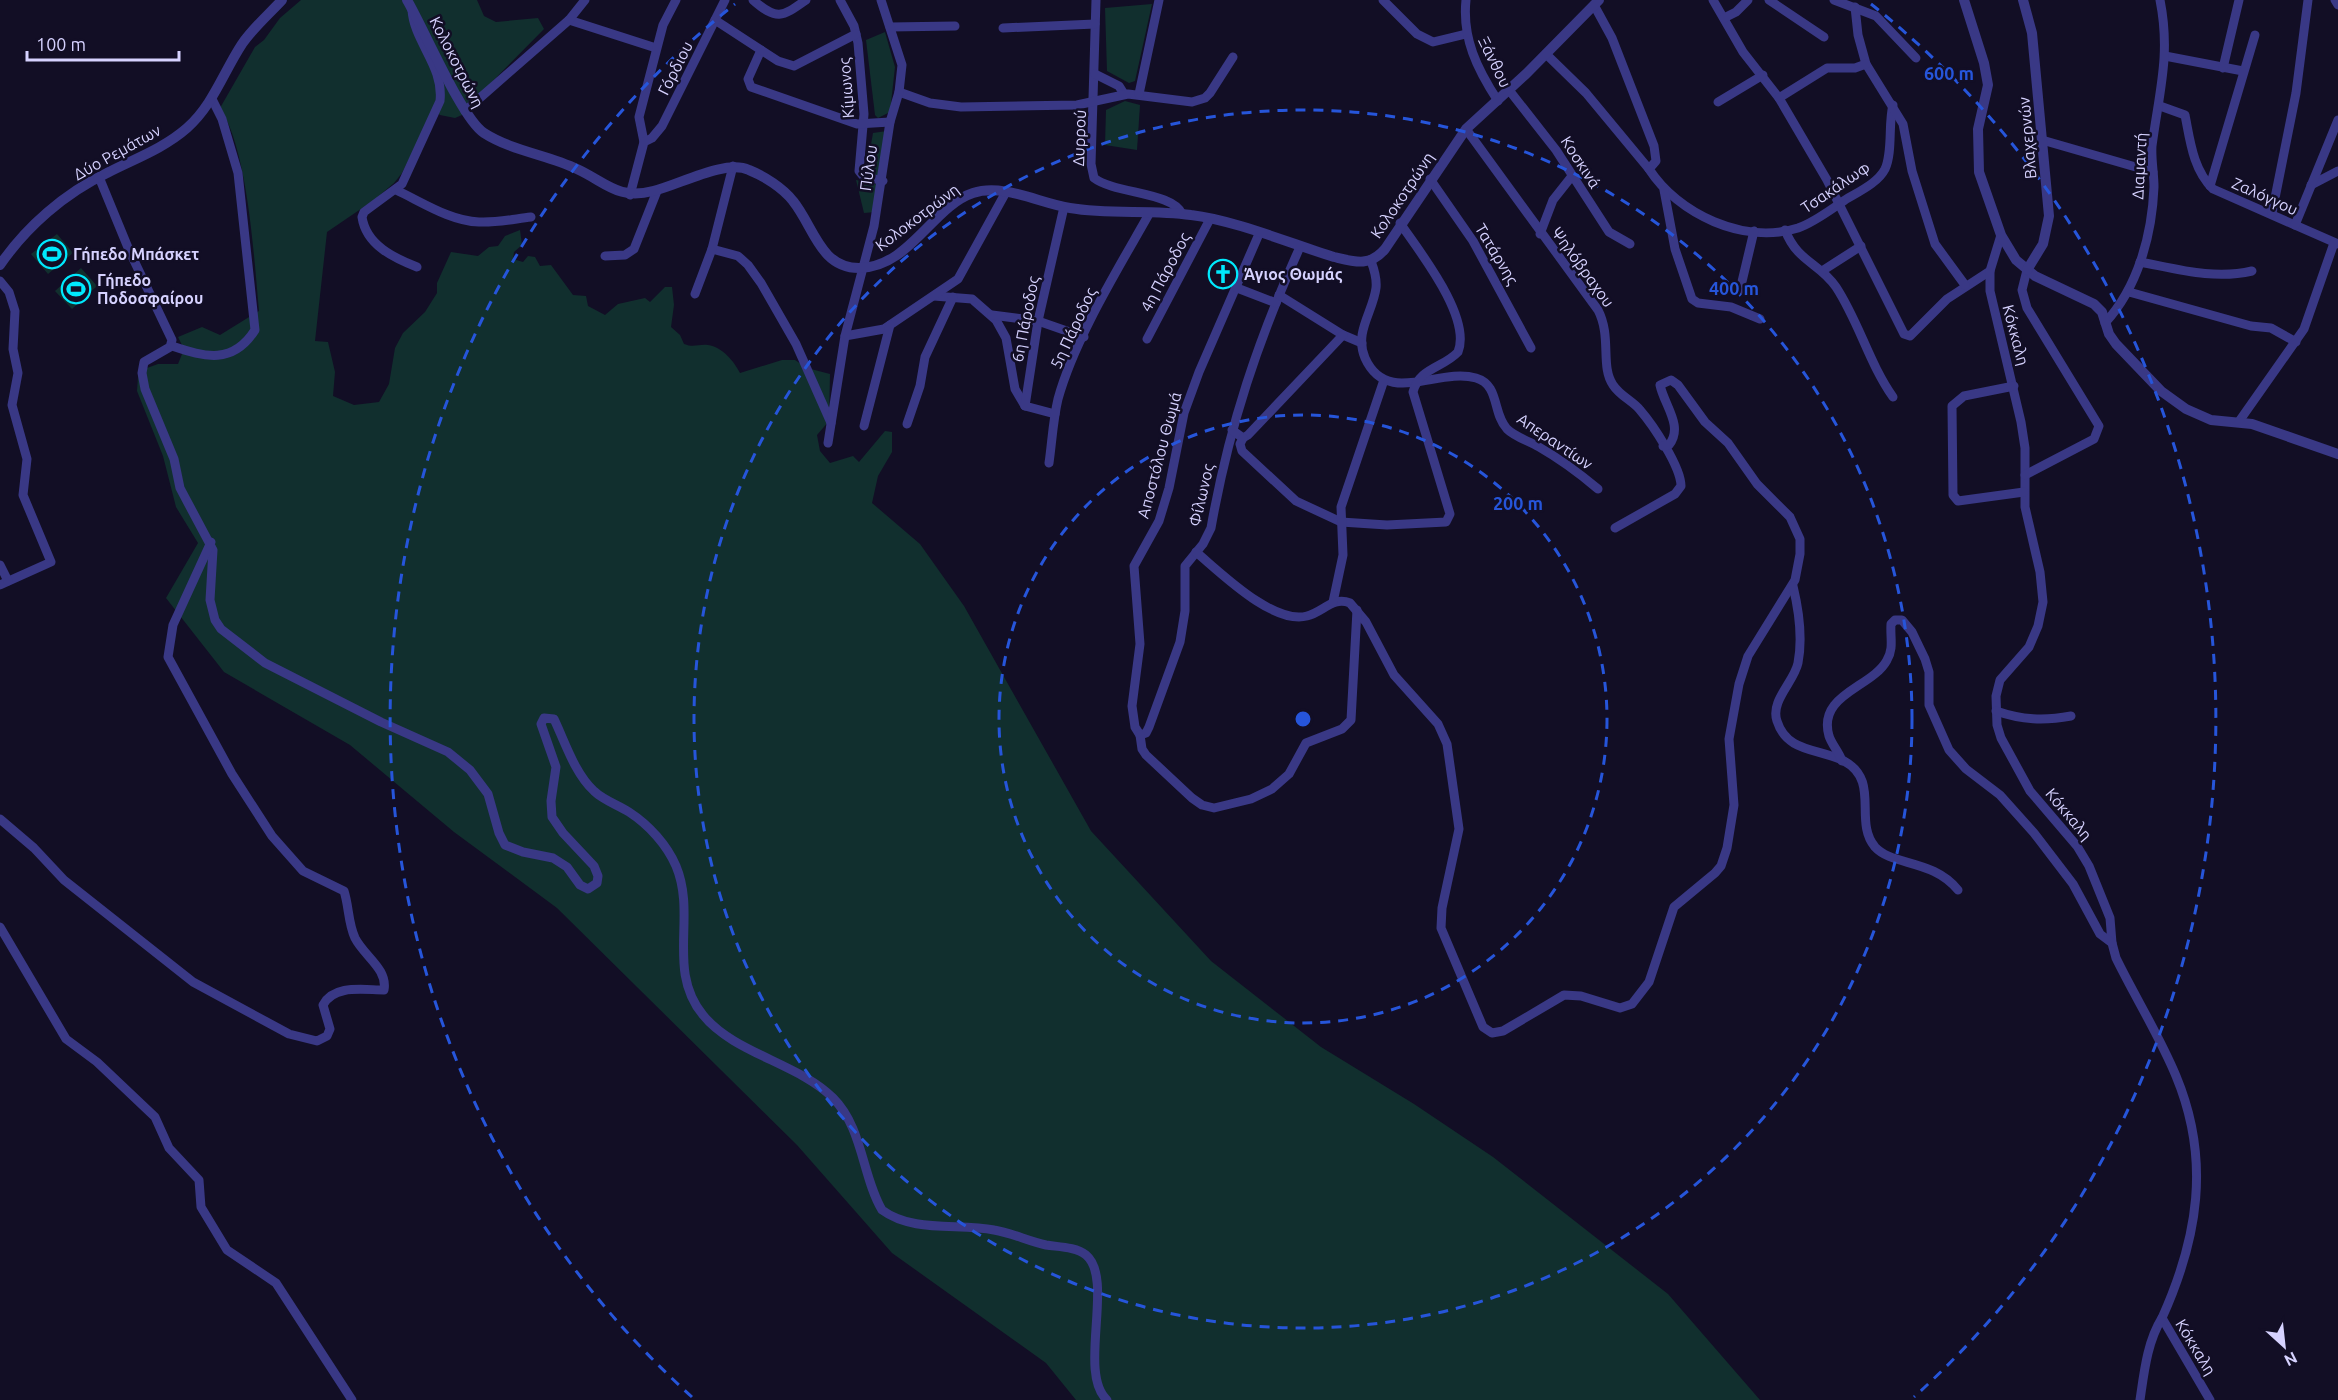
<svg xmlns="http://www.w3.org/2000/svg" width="2338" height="1400" font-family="Ubuntu,sans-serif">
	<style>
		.green { fill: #112f2e }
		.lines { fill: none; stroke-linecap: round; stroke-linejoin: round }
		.minor { stroke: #393885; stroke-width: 9 }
		.tertiary { stroke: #393885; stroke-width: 10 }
		.ring { fill: none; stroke: #2655da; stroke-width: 3; stroke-dasharray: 10 8 }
		.labels { text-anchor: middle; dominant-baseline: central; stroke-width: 5; stroke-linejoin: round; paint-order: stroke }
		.street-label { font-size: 16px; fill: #d6d2ff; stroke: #120e25 }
		.poi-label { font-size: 16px; font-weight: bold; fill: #d6d2ff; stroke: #120e25; text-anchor: start }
		.centre { fill: #2655da; stroke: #120e25; stroke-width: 3 }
		.ring-label { font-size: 18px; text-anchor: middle; font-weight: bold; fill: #2655da; stroke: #120e25; stroke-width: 5; stroke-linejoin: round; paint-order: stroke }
	</style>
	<rect width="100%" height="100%" fill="#120e25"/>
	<!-- green -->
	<g class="green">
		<path d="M301,0H477L484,16L496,22L538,18L544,29L482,92L465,105L462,115L455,118L440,115L434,109L402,173L394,183L374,200L327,232L315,341L328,342L335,372L333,396L354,405L379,402L389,384L395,348L403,333L425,312L437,293V283L451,252L478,256L489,247L498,246L505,236L520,230L522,245L514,252L513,259L523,262L528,256L535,257L540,266L551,265L573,295L586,296L588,306L605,315L618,304L645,298L650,302L665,287H672L674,305L671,327L680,335L684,344C694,348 698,344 708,345C722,347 734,361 740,373L782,360H795L807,368L830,374L829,421L817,435L820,451L830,463L853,456L859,462L885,431L892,432V452L878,476L872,503L920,544L964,606L1091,831L1211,961L1321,1047L1414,1104L1493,1157L1668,1294L1760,1400H1076L1046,1363L892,1253L797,1145L557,908L454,832L350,745L224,672L166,598L198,543L176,507L163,456L137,391L138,377L147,368L158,364H178L184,349L178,337L202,327L220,335L259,311C254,258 248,150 220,108L255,47L264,40L280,18Z"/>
		<path d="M1152,4L1135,81L1129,83L1107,71L1105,8Z"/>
		<path d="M885,32L895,67L890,112L878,118L875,115L866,40Z"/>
		<path d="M1125,101L1140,105L1137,150L1105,145L1106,110Z"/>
		<path d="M887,131L883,177L866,173L873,133Z"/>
		<path d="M856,180L880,185L875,212L864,213Z"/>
		<path d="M57,234L73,253L48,274L31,254Z"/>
		<path d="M81,268L97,286L72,309L55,291Z"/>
	</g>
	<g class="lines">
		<!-- minor -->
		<g class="minor">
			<path d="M753,0C777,21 782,17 806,0"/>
			<path d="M840,0L854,26L858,43L864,114L859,171L863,176L883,181"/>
			<path d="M1096,0L1091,164L1094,178C1115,194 1173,192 1182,214"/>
			<path d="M1383,0L1417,34L1433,42L1466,34"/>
			<path d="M1466,0C1462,38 1477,69 1498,101"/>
			<path d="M1713,0L1743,52L1779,98L1827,180L1904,334L1910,336L1947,299L1990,271"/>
			<path d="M1769,0L1824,37"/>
			<path d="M1834,0L1876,16L1916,58"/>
			<path d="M2335,0L2338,5"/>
			<path d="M1594,5L1612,38L1654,146L1656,161L1649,169C1678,214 1744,245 1798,228C1815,222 1830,210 1845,200C1858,192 1878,183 1885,169C1893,152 1888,124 1893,105"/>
			<path d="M1855,7L1858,35L1866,64L1903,124L1912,171L1935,244L1965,285"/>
			<path d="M412,10C414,42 444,66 440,101L402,184L364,212L362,217C366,245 394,258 417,267"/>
			<path d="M1724,18L1736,12L1748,0"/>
			<path d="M569,20L656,48"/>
			<path d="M715,20L761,50L748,79L751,87L857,124L890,122"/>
			<path d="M890,27L955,26"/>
			<path d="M1003,28L1095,24"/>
			<path d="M761,50L778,61L794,66L856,34"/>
			<path d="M1546,54L1586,93L1649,169"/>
			<path d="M2165,56L2243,71"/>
			<path d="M2223,68L2239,0"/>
			<path d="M1095,74L1119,86L1124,94"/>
			<path d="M1509,90L1556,150L1609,232L1630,244"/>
			<path d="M899,92L930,103L961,107L1077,105L1128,94L1192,102L1205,98L1210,93L1233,57"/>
			<path d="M1139,94L1159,0"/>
			<path d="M1779,98L1827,68H1855L1866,64"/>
			<path d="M1718,102L1763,75"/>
			<path d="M2160,106L2185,115C2190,140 2193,170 2213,189L2338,244"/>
			<path d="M465,111L569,20L585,0"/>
			<path d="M1466,129L1598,310C1612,337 1600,366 1613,385C1620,396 1633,401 1640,410C1653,425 1681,467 1681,486L1675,494L1615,528"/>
			<path d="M2042,140L2153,172"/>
			<path d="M644,142L639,117L663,25L676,0"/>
			<path d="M99,177L129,250L172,340L170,347L144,362L142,373L145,389L174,459L180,488L213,550L210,600L215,620L221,629L265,663L381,722L448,752L470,770L488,794L499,833L505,845L523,852L553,858L567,867L580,885L588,889L597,883L598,876L594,866L563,833L552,817L551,801L556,767L541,724L544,718L554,719C565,742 575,774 594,791C603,800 618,805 629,812C649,825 667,845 676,866C697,916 666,970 703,1015C733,1053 800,1064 833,1098C863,1128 862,1176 882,1210C913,1233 958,1223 994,1230C1012,1233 1028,1241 1046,1245C1059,1247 1076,1247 1086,1255C1115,1279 1077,1373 1107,1400"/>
			<path d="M1430,179L1473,241L1531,348"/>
			<path d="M2311,185L2338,171"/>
			<path d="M2210,186L2255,35"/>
			<path d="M396,190C422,202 450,221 479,222C496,223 514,219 531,217"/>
			<path d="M1664,190L1675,249L1692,299L1698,303L1731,307L1760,319"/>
			<path d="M630,195L644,142L652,138L662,126L725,0"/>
			<path d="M2272,213L2296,93L2308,0"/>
			<path d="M2295,225L2338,120"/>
			<path d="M1785,230C1798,263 1819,262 1836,287C1859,322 1869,363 1893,397"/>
			<path d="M1259,234L1199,372L1184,413L1169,488L1159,521L1134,566L1140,644L1132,706L1135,727L1140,735L1146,733L1149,727L1180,642L1185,611V566L1203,544L1211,528C1229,426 1258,340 1300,247"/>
			<path d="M1540,234L1553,200L1572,176"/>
			<path d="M2001,235L1990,271V291L2021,422L2025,448V507L2040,572L2043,602L2038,626L2029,647L2000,680L1996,696L1997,725L2001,738L2030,791L2077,846L2089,866L2110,918L2112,943L2116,958C2135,997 2159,1035 2176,1076C2211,1160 2198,1238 2162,1318L2210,1400"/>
			<path d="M712,249L738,256L748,265L761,283L796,344L831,423"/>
			<path d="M605,256L625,255L634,249L657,191"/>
			<path d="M1371,261C1374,269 1377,279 1376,288C1373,312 1354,332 1365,358C1387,407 1438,367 1476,378C1500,385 1492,413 1507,429C1515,437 1529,441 1539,447C1560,459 1579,473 1598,489"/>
			<path d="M2140,262C2177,269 2214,280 2252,271"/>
			<path d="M1822,271L1861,246"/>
			<path d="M0,281L9,292L15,311L13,349L18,373L12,405L27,459L23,495L51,562L0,585"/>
			<path d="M1237,288L1276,303"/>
			<path d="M1740,290L1754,231"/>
			<path d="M2129,292L2251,326L2271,328L2296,342"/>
			<path d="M695,294L712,249L733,166"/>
			<path d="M1279,295L1343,335L1362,343"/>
			<path d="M934,296L972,299L996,320L1006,338L1015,389L1025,406"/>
			<path d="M992,315L1038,321L1084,337"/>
			<path d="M2105,323C2138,287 2152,235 2154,187C2154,173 2151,159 2152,146C2159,92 2171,55 2160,0"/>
			<path d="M845,336L884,329L958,279L1006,192"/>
			<path d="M1147,339L1210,219"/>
			<path d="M172,346C205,357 233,365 255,330L238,173L222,119L212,99"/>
			<path d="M2014,386L1964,396L1952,406L1953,495L1958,501L2024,492"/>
			<path d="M1055,414L1025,406L1038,321L1064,207"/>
			<path d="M2240,420L2304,329L2334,243"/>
			<path d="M907,424L920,386L925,357L953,297"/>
			<path d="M864,426L890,325"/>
			<path d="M1232,430L1243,438L1248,435L1343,335"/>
			<path d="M1243,438L1240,444L1242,451L1296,501L1341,522L1387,525L1446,522L1450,514L1413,392C1419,368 1443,368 1458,352C1472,317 1419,251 1400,223"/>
			<path d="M828,443L845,336L874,226L890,122L899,92L902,65L881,0"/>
			<path d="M1049,463C1052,442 1053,420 1058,399C1075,338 1118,269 1149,214"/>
			<path d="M2025,475L2094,439L2099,426L2027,308L2022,290L2027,270"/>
			<path d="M1196,552C1220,572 1273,625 1307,616C1323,612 1333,596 1350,603L1366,622L1394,675L1438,724L1447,744L1459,829L1442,908L1441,928L1483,1027L1492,1033L1503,1031L1564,995L1581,996L1620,1008L1632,1004L1649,982L1674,907L1715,873L1721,866L1727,848L1734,805L1729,739L1739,684L1748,656L1795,580L1800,554V539L1790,517L1757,484L1728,443L1705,422L1678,385L1671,380L1660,385C1664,405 1684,426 1669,445L1663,446"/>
			<path d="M0,565L8,581"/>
			<path d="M1793,586C1799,611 1803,637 1798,663C1794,682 1770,701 1777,721C1787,753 1819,748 1844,761C1881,781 1853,821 1875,847C1892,866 1933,859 1958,890"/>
			<path d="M1333,602L1343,555L1341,507L1384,380"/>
			<path d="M1996,711C2022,720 2044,721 2071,716"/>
			<path d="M1140,735L1142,749L1146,755L1192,798L1202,805L1214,808L1251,799L1272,789L1289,774L1306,743L1342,729L1351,720L1357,610"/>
			<path d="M1842,761C1839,752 1832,745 1829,736C1817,694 1872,688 1887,660C1894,648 1890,638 1891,624L1895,620H1902L1912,632L1925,659L1929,672V705L1949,750L1966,769L2000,795L2034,833L2073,884L2100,934L2112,943"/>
			<path d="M0,819L34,848L64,880L193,982L289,1034L317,1041L327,1036L330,1029L323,1005C334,984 364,990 384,990C388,969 364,956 355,938C348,923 349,906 344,891L303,871L272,836L232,774L168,657L173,625L211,542"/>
			<path d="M0,927L66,1039L97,1062L155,1117L169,1148L199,1180L201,1207L227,1250L276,1283L352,1400"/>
			<path d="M2140,1400C2144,1373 2147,1342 2162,1318"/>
		</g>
		<!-- tertiary -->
		<g class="tertiary">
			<path d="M407,0C424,29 462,119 484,133C512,151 548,155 577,169C607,183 618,200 653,191C679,185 725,159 749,170C764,176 783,188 793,201C814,227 820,268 859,268C909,268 933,206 973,193C1003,183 1039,203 1070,208C1110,215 1151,209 1191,215C1234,220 1292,244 1334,257C1355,262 1370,267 1385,249L1466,129L1526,74L1599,0"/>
			<path d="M1964,0L1984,63L1988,85L1978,129L1979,172L2001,235L2016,260L2035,276L2094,304L2102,312L2109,334L2116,344L2161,391L2186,409L2211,420L2252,424L2338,454"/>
			<path d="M2023,0L2032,33L2049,216L2043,244L2027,270"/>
			<path d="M0,265C26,227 65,193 107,173C134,159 163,149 187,128C213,105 223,73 242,44C253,28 269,14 282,0"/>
		</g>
	</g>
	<!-- distance rings -->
	<g class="ring">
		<circle cx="1303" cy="719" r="304"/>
		<circle cx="1303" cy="719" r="609"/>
		<path d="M692 1397A913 913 0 0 1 735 4M1871 4A913 913 0 0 1 1914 1397"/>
	</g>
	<!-- icons -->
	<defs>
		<g id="stadium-ring" transform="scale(1.5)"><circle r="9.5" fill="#120e25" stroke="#00e9fd" stroke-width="1.5"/><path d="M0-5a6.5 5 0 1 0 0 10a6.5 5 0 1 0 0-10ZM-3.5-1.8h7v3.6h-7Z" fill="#00e9fd"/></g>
		<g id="church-ring" transform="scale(1.5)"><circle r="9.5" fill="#120e25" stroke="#00e9fd" stroke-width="1.5"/><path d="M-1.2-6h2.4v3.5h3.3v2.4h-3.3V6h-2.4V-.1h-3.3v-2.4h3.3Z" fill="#00e9fd"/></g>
	</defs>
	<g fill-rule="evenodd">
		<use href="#stadium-ring" x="52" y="254"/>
		<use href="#church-ring" x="1223" y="274"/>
		<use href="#stadium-ring" x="76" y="289"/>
	</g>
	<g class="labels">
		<!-- street labels -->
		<g class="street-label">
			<text transform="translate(457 62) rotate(63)">Κολοκοτρώνη</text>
			<text transform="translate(1495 62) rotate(64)">Ξάνθου</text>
			<text transform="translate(675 68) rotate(-63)">Γόρδιου</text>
			<text transform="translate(846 88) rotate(-94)">Κίμωνος</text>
			<text transform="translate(1079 138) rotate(-88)">Δυρρού</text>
			<text transform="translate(2027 138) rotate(-95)">Βλαχερνών</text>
			<text transform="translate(117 152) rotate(-29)">Δύο Ρεμάτων</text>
			<text transform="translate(1581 162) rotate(57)">Κοσκινά</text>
			<text transform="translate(2139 166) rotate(-87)">Διαμαντή</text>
			<text transform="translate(868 168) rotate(-82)">Πύλου</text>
			<text transform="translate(1835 187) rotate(-34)">Τσακάλωφ</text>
			<text transform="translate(1402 195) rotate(-56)">Κολοκοτρώνη</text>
			<text transform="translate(2265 196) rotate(24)">Ζαλόγγου</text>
			<text transform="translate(917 217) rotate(-37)">Κολοκοτρώνη</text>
			<text transform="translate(1497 254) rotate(59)">Τατάρνης</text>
			<text transform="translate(1583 267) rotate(54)">Ψηλόβραχου</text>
			<text transform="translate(1165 272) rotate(-62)">4η Πάροδος</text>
			<text transform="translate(1025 319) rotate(-79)">6η Πάροδος</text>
			<text transform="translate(1073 328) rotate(-65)">5η Πάροδος</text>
			<text transform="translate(2016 335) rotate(75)">Κόκκαλη</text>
			<text transform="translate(1555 441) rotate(34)">Απεραντίων</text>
			<text transform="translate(1159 455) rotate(-75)">Αποστόλου Θωμά</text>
			<text transform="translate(1201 495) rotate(-77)">Φίλωνος</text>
			<text transform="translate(2069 814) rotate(50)">Κόκκαλη</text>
			<text transform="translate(2196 1347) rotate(59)">Κόκκαλη</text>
		</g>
		<!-- poi labels -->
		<g class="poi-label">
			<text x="73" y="254">Γήπεδο Μπάσκετ</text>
			<text x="1244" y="274">Άγιος Θωμάς</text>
			<text x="97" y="280">Γήπεδο<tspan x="97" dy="18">Ποδοσφαίρου</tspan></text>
		</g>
	</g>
	<circle cx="1303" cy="719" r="9" class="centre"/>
	<g class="ring-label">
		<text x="1949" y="80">600 m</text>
		<text x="1734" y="295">400 m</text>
		<text x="1518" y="510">200 m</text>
	</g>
	<!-- north arrow -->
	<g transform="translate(2284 1346) rotate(153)" stroke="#120e25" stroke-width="4.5" paint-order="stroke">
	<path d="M0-4.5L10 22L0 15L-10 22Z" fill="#d6d2ff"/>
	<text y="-9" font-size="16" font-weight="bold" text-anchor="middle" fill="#d6d2ff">N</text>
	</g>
	<!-- scale -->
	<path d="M27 51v9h152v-9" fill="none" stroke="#d6d2ff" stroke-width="3"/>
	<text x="36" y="51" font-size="18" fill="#d6d2ff" stroke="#120e25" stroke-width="4.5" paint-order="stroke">100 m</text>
</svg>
